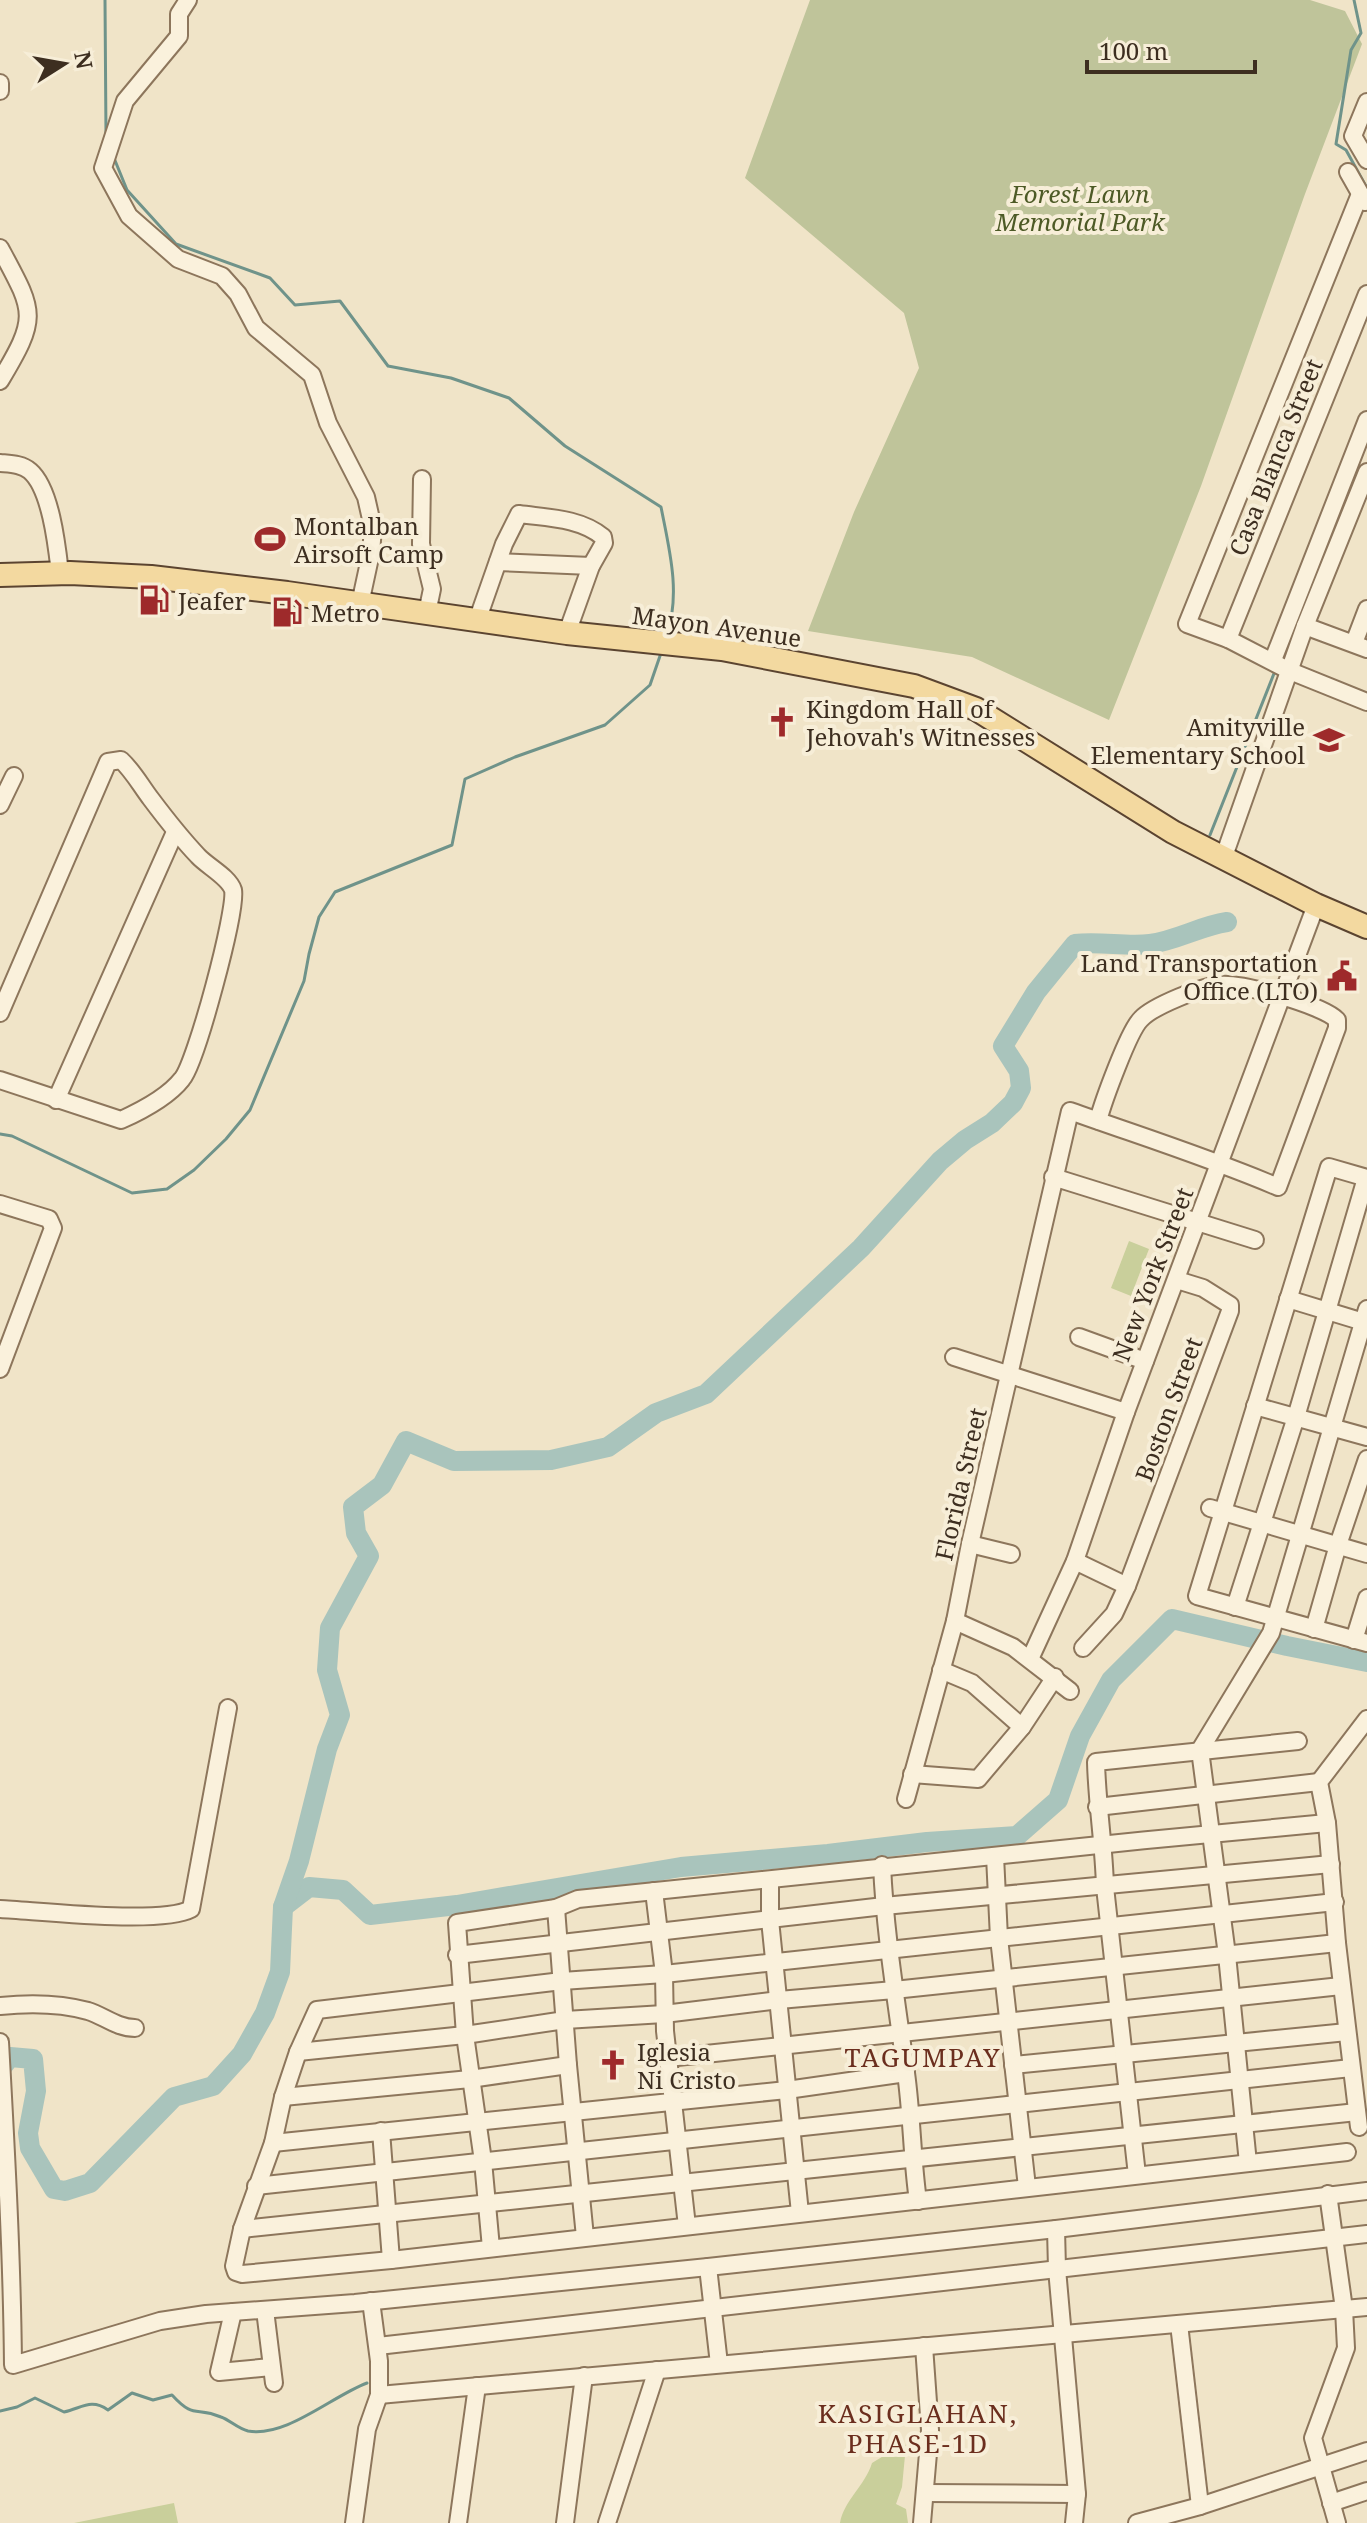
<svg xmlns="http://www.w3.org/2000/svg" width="1367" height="2523" font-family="'Noto Serif',serif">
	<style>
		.green { fill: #c9cf9b }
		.cemetery { fill: #bfc49a }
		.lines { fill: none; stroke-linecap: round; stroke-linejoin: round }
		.stream { stroke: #6f938a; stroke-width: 3 }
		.river { stroke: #a9c4bc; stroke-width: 20 }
		.minor-casing { stroke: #8d765c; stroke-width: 20 }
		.major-casing { stroke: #5b4430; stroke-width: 26 }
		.minor { stroke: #faf1dc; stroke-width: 16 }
		.major { stroke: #f3d9a0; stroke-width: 22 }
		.labels { text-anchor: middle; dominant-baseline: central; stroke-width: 8; stroke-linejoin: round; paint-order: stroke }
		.park-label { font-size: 24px; font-style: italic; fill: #4d5a26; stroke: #f7eed8 }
		.street-label { font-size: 24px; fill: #3d2e20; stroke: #f7eed8 }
		.poi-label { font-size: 24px; fill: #3d2e20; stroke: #f7eed8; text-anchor: start }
		.neighbourhood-label { font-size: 26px; letter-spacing: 2px; fill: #6b2e1e; stroke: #f7eed8 }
	</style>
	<rect width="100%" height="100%" fill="#f0e4c8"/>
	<!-- green -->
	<g class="green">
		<path d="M1129,1241L1149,1249L1131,1296L1111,1288Z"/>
		<path d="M903,2444L906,2445L902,2487L896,2504L906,2509L908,2523H840C844,2500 865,2486 872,2463Z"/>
		<path d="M174,2503L178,2523H74Z"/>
	</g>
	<!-- cemetery -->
	<path class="cemetery" d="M810,0H1310L1345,11L1362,44L1305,194L1201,486L1109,720L972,657L808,631L854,512L919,368L904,313L745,178Z"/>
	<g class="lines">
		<!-- stream -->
		<g class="stream">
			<path d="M105,0L106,136"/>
			<path d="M1354,0L1361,33L1351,50L1336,144L1346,150L1367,188"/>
			<path d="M114,158L127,190L176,244L270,278L295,305L340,301L388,366L451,378L509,398L565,446L661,507C669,548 681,593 667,634"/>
			<path d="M1210,835L1275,671"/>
			<path d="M0,1134L12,1136L132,1193L167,1189L194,1170L226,1139L250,1110L304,981L309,954L319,917L335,892L452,845L465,779L515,757L605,725L650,685L661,653"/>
			<path d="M0,2411L17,2407L35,2398L64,2412C82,2408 91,2398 108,2410L132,2393L153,2400L172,2395C195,2420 195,2406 221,2417C230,2420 237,2428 248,2431C286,2438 332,2396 367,2383"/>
		</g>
		<!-- river -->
		<g class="river">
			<path d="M283,1907L309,1887L343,1890L370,1915L457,1905L681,1867L828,1854L927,1842L1017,1836L1058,1800L1080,1736L1111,1680L1172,1619L1287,1646L1367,1662"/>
			<path d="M0,2070L10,2057L33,2059L36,2091L28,2133L30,2148L54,2189L65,2191L90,2183L174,2097L213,2086L242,2054L265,2013L280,1972L283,1907L299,1861L327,1749L340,1715L327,1670L330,1628L369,1556L356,1533L353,1507L382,1485L406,1441L454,1461L551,1460L608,1447L656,1413L706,1394L861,1248L940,1161L965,1140L992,1123L1013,1103L1021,1088L1019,1071L1003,1046L1036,992L1075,944C1100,941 1127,947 1150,944C1178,940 1200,926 1227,922"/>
		</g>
		<!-- minor casing -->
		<g class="minor-casing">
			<g id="minor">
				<path d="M188,0L179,14V36L125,101L103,168L129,216L178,259L222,276L238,294L256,328L312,375L328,423L366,497L373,528L371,553L360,604"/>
				<path d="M0,83V91"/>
				<path d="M1367,102L1353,136L1367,160"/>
				<path d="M1348,172L1365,202"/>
				<path d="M1360,194L1187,624L1228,639L1290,671L1367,702"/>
				<path d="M0,248C35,313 39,316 0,381"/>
				<path d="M0,463C11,464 22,464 30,471C51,489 57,547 60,573"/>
				<path d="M422,479L421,544L432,589L427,613"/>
				<path d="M498,562L591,566"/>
				<path d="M477,621L504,544L519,514C548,518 580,518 603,537L604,543L591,566L567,633"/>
				<path d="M1305,626L1367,649"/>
				<path d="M1228,639L1367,294"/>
				<path d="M1354,643L1367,609"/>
				<path d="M1273,660L1367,420"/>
				<path d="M0,805L14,776"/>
				<path d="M1223,859L1305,626L1367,472"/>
				<path d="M0,1013L108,762L121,760C133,771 141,786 151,799C166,819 181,838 198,856C207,866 229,877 233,890C237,910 196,1063 182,1079C168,1097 141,1111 121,1120L0,1080"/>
				<path d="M56,1100L175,832"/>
				<path d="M1053,1177L1255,1240"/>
				<path d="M1367,1178L1329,1167L1197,1596L1367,1643"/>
				<path d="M0,1204L49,1219L53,1228L0,1369"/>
				<path d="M1288,1299L1367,1323"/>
				<path d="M1079,1337L1145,1361"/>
				<path d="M954,1357L1126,1412"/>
				<path d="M1255,1406L1367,1437"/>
				<path d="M1210,1508L1367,1554"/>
				<path d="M970,1544L1011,1554"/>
				<path d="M1075,1561L1127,1586"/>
				<path d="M1235,1607L1296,1417L1366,1178"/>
				<path d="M955,1621L1013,1647L1070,1691"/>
				<path d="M1314,1629L1338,1545L1367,1459"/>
				<path d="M1354,1640L1367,1598"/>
				<path d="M1083,1648L1114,1614L1127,1586L1230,1311V1305L1203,1288L1177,1280"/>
				<path d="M1030,1659L1075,1561L1126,1412L1316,905"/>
				<path d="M941,1670L972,1683L1022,1727"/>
				<path d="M912,1774L978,1779L1022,1727L1055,1677"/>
				<path d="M906,1799L955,1621L970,1544L1070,1111C1140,1136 1210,1158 1278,1187L1337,1028V1020C1323,1005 1242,983 1220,985C1203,986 1153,1006 1141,1019C1129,1030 1103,1102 1098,1121"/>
				<path d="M1097,1807L1319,1782"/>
				<path d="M995,1856L999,1938L1027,2187"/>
				<path d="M882,1865C885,1935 897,2004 906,2073C912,2116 912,2159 918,2201"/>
				<path d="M770,1880V1920L800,2213"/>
				<path d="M654,1891L664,1974L665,2031L687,2226"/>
				<path d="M1335,1902L664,1974L562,1981L317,2010L298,2052L283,2097L273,2143L242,2229L234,2266L236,2272L242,2274L391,2260L1347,2152"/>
				<path d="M556,1908L568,2065L585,2237"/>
				<path d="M0,1909C40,1911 161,1925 191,1909L228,1708"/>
				<path d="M457,1955L884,1906L1331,1864"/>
				<path d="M0,2006C29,2003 59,2003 88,2011C104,2016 117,2028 135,2028"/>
				<path d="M0,2042C6,2150 12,2257 13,2365L160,2321L206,2314L355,2303L708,2267L1056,2229L1367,2191"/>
				<path d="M298,2052L465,2035L565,2020L664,2014L779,2000L894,1990L1337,1943"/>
				<path d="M668,2058L1341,1986"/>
				<path d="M1013,2065L1347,2032"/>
				<path d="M283,2097L470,2079L568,2065"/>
				<path d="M1359,2127L1337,1943L1327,1823L1319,1782L1367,1719"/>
				<path d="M381,2131L391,2260"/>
				<path d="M273,2143L787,2090L906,2073"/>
				<path d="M1248,2163L1227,1955L1200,1750L1271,1633L1367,1309"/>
				<path d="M1137,2175L1105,1887C1104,1845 1097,1804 1096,1762L1298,1741"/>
				<path d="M256,2186L1351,2068"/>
				<path d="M1328,2194L1344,2309L1346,2348L1313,2438L1337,2523"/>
				<path d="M242,2229L1357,2112"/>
				<path d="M1056,2229L1057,2269L1077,2494L1074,2523"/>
				<path d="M491,2248L483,2161L465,2035L457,1923L556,1908L578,1899C827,1872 1077,1846 1327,1823"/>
				<path d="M708,2267L719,2364"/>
				<path d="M265,2310L274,2383"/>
				<path d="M233,2312L219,2372L271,2367"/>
				<path d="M1179,2324L1200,2506"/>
				<path d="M378,2346L1367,2234"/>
				<path d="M379,2395L1367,2307"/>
				<path d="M925,2493L1077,2494"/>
				<path d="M1331,2503L1367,2491"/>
				<path d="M354,2523L367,2429L379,2395V2361L371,2301"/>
				<path d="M458,2523L477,2386"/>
				<path d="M565,2523L584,2376"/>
				<path d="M607,2523L657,2370"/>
				<path d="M922,2523L930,2430L924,2346"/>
				<path d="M1137,2523L1200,2506L1367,2451"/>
			</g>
		</g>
		<!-- major casing -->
		<g class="major-casing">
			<path id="major" d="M0,575L70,573L151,577L287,593L567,633L722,649L914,686L976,709L1173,832L1316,905L1367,927"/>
		</g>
		<!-- minor -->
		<use href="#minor" class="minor"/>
		<!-- major -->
		<use href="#major" class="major"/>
	</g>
	<!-- icons -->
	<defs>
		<g id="stadium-bare" transform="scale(2.4)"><path d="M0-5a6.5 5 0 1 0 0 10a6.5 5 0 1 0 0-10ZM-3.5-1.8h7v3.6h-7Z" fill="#9e2a2b" stroke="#f7eed8" stroke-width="2.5" paint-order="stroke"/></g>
		<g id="fuel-bare" transform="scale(2.4)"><path d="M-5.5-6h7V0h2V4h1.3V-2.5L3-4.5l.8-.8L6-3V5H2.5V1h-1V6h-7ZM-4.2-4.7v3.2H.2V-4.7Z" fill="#9e2a2b" stroke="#f7eed8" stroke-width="2.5" paint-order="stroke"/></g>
		<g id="church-bare" transform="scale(2.4)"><path d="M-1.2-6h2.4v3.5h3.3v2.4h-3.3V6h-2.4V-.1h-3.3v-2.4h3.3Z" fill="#9e2a2b" stroke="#f7eed8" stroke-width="2.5" paint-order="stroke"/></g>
		<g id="school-bare" transform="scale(2.4)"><path d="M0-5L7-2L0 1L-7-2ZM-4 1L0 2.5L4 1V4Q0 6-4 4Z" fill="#9e2a2b" stroke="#f7eed8" stroke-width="2.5" paint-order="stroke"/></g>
		<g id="civic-bare" transform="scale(2.4)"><path d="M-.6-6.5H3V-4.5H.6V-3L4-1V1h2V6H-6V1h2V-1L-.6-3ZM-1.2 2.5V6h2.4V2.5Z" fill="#9e2a2b" stroke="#f7eed8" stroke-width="2.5" paint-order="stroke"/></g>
	</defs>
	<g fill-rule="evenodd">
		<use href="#stadium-bare" x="270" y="539"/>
		<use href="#fuel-bare" x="154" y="600"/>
		<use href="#fuel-bare" x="287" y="612"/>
		<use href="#church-bare" x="782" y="722"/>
		<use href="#school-bare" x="1329" y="740"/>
		<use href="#civic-bare" x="1342" y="976"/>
		<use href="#church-bare" x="613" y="2065"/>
	</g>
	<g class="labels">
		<!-- park labels -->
		<g class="park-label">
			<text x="1080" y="193">Forest Lawn<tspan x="1080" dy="28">Memorial Park</tspan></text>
		</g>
		<!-- street labels -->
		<g class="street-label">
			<text transform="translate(1275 457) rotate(-68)">Casa Blanca Street</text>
			<text transform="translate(717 626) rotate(8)">Mayon Avenue</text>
			<text transform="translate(1152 1274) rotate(-69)">New York Street</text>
			<text transform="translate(1168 1409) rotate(-70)">Boston Street</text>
			<text transform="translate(960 1484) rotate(-77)">Florida Street</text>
		</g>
		<!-- poi labels -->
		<g class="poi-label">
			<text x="294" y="525">Montalban<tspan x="294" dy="28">Airsoft Camp</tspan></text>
			<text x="178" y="600">Jeafer</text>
			<text x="311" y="612">Metro</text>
			<text x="806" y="708">Kingdom Hall of<tspan x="806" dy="28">Jehovah's Witnesses</tspan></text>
			<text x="1305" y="726" text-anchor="end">Amityville<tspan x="1305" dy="28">Elementary School</tspan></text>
			<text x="1318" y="962" text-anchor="end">Land Transportation<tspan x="1318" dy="28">Office (LTO)</tspan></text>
			<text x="637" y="2051">Iglesia<tspan x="637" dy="28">Ni Cristo</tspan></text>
		</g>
		<!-- neighbourhood labels -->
		<g class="neighbourhood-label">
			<text x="923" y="2057">TAGUMPAY</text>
			<text x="918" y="2413">KASIGLAHAN,<tspan x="918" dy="30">PHASE-1D</tspan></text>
		</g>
	</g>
	<!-- north arrow -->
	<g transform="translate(64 64) rotate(79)" stroke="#f7eed8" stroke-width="6" paint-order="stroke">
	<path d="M0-6L14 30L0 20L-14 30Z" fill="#3d2e20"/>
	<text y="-12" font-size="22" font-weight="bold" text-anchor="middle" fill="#3d2e20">N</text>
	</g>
	<!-- scale -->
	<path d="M1087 60v12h168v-12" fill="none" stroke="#3d2e20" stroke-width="4"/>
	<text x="1099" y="60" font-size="24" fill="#3d2e20" stroke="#f7eed8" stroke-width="6" paint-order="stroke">100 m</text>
</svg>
